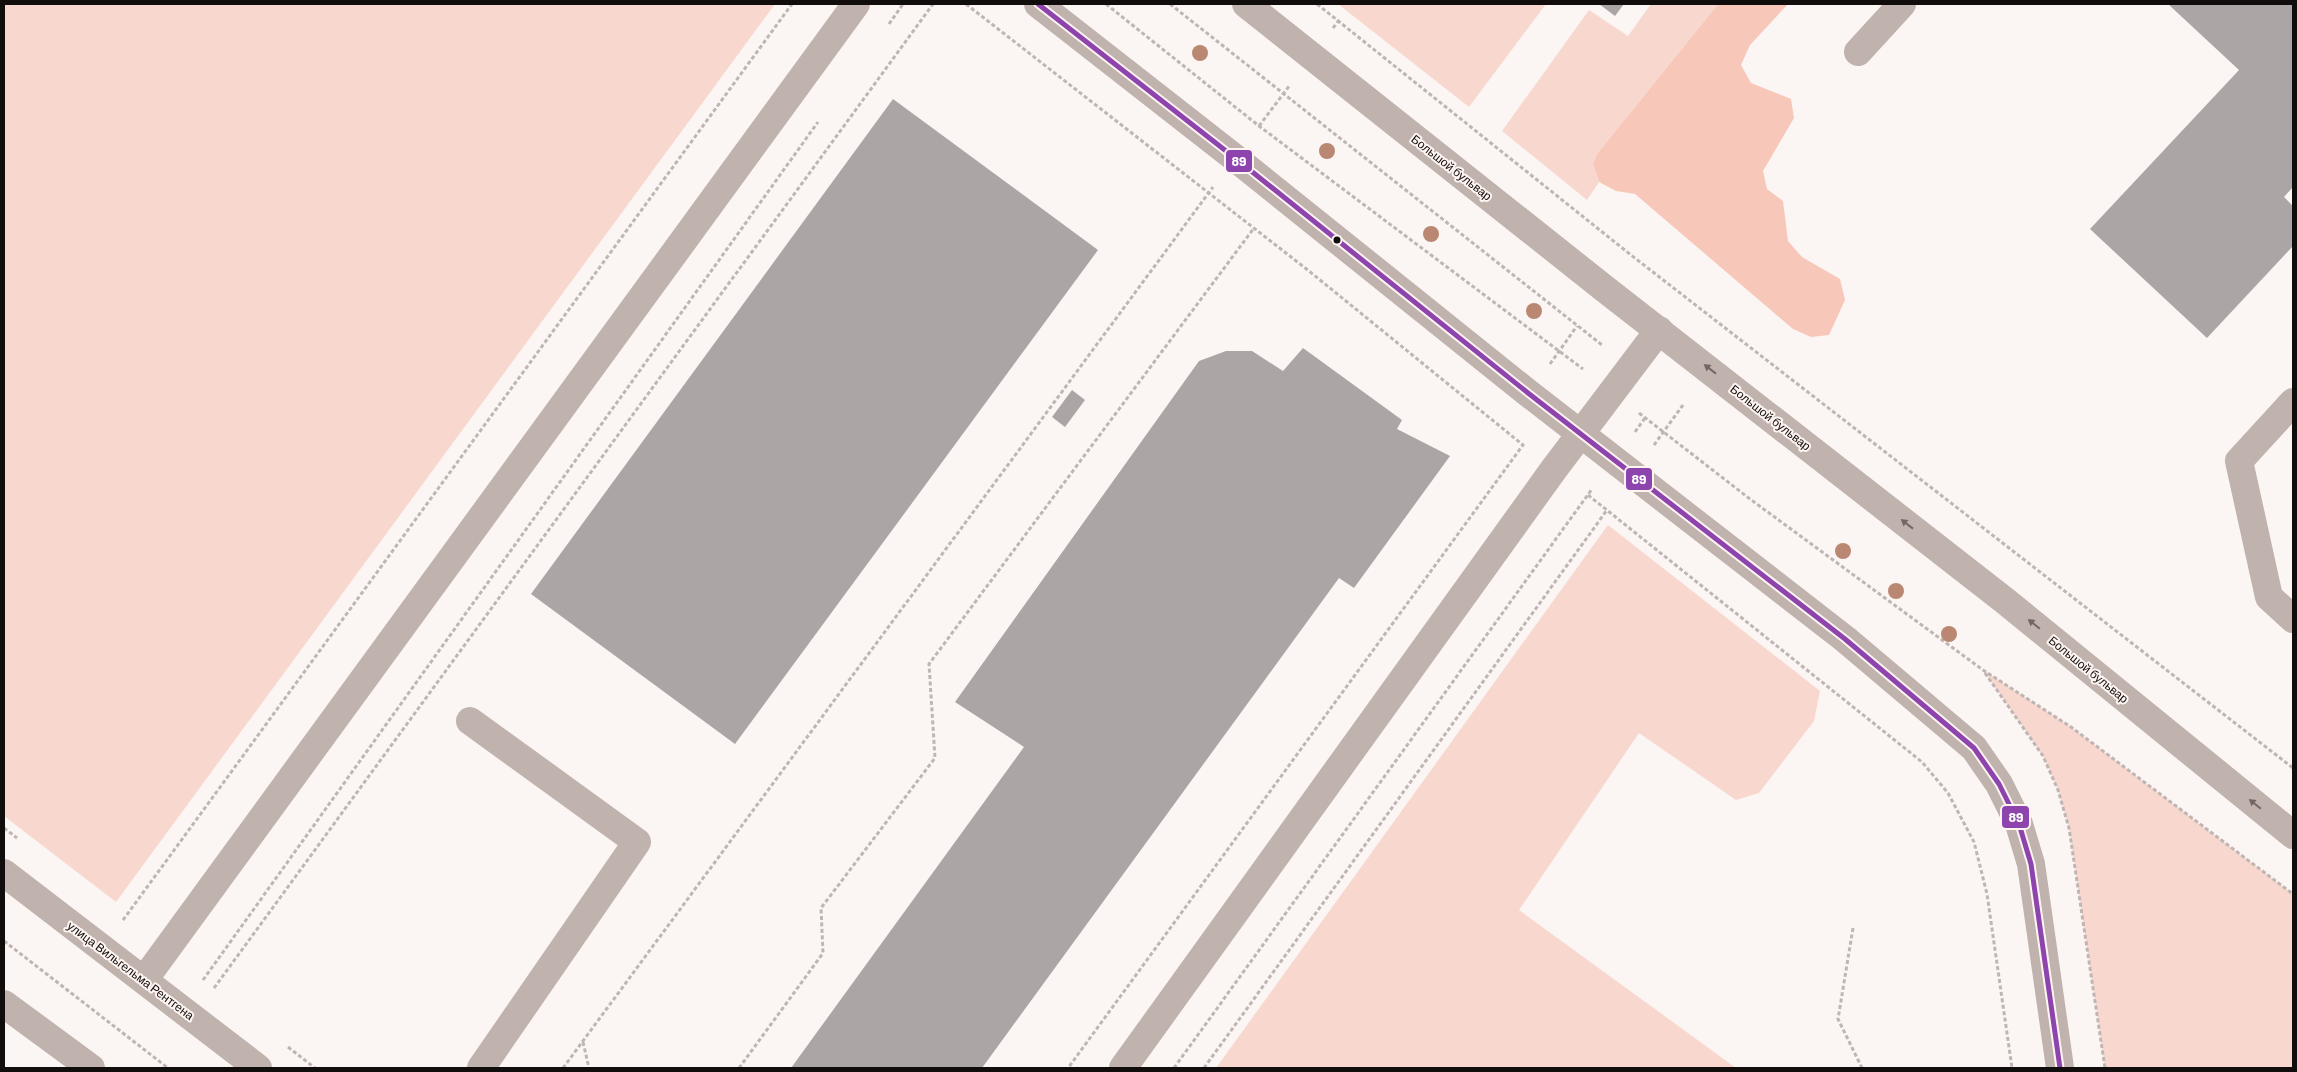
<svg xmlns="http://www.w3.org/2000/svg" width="2297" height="1072" font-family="Barlow,sans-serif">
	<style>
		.green { fill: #f8d8ce }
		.forest { fill: #f7c8b9 }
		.building { fill: #aba6a5 }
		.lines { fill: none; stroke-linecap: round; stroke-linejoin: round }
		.path { stroke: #bfb6b3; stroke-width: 3; stroke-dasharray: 4 2.5; stroke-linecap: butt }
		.minor { stroke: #c0b2ad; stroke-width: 28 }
		.bus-1-casing { stroke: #fef4f1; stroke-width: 9 }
		.bus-1 { stroke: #8e44ad; stroke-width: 5 }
		.tree { fill: #b98772 }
		.oneway { fill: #716865 }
		.bus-dot { fill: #100d0c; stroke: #fef4f1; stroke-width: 2 }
		.labels { text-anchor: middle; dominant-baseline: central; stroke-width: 4; stroke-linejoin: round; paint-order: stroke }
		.street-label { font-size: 12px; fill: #100d0c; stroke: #fef4f1 }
		.line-badge { stroke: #fef4f1; stroke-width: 2 }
		.badge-label { font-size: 14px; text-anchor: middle; font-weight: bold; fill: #fff }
	</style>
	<rect width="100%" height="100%" fill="#fbf5f4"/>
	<!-- green -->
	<g class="green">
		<path d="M4,4H775L116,902L4,816Z"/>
		<path d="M1338,4H1546L1469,107Z"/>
		<path d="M1651,4H1718L1597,154L1593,164L1599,182L1587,200L1502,131L1589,10L1628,36Z"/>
		<path d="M1608,525L1820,691L1814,721L1759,793L1736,800L1639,733L1519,910L1736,1068H1216Z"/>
		<path d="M1983,670L2071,727L2293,894V1068H2105L2069,828L2058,790L2043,756Z"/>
	</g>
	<!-- forest -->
	<path class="forest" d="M1718,4H1788L1750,45L1741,65L1751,83L1791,99L1794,118L1763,171L1767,189L1783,201L1788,241L1802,257L1840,279L1845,300L1829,335L1811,337L1793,329L1635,194L1616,191L1599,182L1593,164L1597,154Z"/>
	<!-- building -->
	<g class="building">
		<path d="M1599,4H1624L1615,16Z"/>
		<path d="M2168,4H2293V187L2284,197L2293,206V246L2207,338L2090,229L2239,70Z"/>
		<path d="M893,99L1098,250L735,744L531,594Z"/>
		<path d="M1303,348L1402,420L1397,429L1450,456L1354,588L1339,578L982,1068H791L1024,747L955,702L1199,361L1226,351H1252L1283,371Z"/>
		<path d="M1072,390L1085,400L1065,427L1052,417Z"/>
	</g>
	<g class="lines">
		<!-- path -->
		<g class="path">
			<path d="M966,4L1309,271L1523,445L1068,1068"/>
			<path d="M1106,4L1259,126L1583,369"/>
			<path d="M1170,4L1602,345"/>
			<path d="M1317,4L1631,255L2293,768"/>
			<path d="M889,24L903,4"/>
			<path d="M1333,28L1339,20"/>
			<path d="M1259,126L1290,85"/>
			<path d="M1550,364L1577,326"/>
			<path d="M1639,413L1750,499L1983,670L2071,727L2293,894"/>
			<path d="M1635,432L1645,418"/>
			<path d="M1654,445L1683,405"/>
			<path d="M1588,495L1922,762L1948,793L1974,842L1987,894L2012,1068"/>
			<path d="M1985,673L2043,756L2058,790L2069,828L2105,1068"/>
			<path d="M4,828L17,838"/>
			<path d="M123,920L792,4"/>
			<path d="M1853,928L1838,1019L1862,1068"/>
			<path d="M4,941L168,1068"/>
			<path d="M203,980L818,122"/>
			<path d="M214,988L933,4"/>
			<path d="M583,1042L589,1068"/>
			<path d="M288,1047L315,1068"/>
			<path d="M563,1068L1213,187"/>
			<path d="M739,1068L823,953L821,908L935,758L929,664L1254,228"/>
			<path d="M1174,1068L1592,489"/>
			<path d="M1204,1068L1607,510"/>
		</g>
		<!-- minor -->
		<g class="minor">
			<path d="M1038,4L1235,158L1528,393L1845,639L1974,748L1999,784L2019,824L2031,864L2060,1068"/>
			<path d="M1246,4L1605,289L2004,600L2293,835"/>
			<path d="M1858,52L1902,4"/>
			<path d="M2293,402L2239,461L2269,597L2293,619"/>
			<path d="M470,721L637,842L481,1068"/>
			<path d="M4,873L258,1068"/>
			<path d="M144,980L856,4"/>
			<path d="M4,1004L91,1068"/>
			<path d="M1123,1068L1554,469L1659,330"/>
		</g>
		<!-- bus-1 casing -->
		<g class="bus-1-casing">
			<path id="bus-1" d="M1038,4L1235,158L1528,393L1845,639L1974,748L1999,784L2019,824L2031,864L2060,1068"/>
		</g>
		<!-- bus-1 -->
		<use href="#bus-1" class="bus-1"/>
	</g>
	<!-- trees -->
	<g class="tree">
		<circle cx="1200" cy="53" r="8"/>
		<circle cx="1327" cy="151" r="8"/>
		<circle cx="1431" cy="234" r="8"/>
		<circle cx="1534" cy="311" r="8"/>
		<circle cx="1843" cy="551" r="8"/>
		<circle cx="1896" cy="591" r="8"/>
		<circle cx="1949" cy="634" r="8"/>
	</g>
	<!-- one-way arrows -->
	<defs><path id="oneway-solid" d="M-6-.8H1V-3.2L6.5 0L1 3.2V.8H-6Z" transform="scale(1.25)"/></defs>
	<g class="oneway">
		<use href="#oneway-solid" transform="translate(1710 369) rotate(-142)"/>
		<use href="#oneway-solid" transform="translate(1907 524) rotate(-142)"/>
		<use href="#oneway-solid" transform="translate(2034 624) rotate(-141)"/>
		<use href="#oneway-solid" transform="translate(2255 804) rotate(-141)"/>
	</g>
	<!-- markers -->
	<circle class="bus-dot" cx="1337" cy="240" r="4.5"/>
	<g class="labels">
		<!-- street labels -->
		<g class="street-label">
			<text transform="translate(1452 167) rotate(38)">Большой бульвар</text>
			<text transform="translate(1771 417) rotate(38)">Большой бульвар</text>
			<text transform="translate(2089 669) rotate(39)">Большой бульвар</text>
			<text transform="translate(131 970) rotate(37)">улица Вильгельма Рентгена</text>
		</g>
	</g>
	<g class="line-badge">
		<rect x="1225" y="149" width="28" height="24" rx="5" fill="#8e44ad"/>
		<rect x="1625" y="467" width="28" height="24" rx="5" fill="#8e44ad"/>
		<rect x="2001" y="805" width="29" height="24" rx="5" fill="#8e44ad"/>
	</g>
	<g class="badge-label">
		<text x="1239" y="166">89</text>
		<text x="1639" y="484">89</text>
		<text x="2016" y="822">89</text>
	</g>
	<!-- border -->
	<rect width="2297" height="1072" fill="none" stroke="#100d0c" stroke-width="10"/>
</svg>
